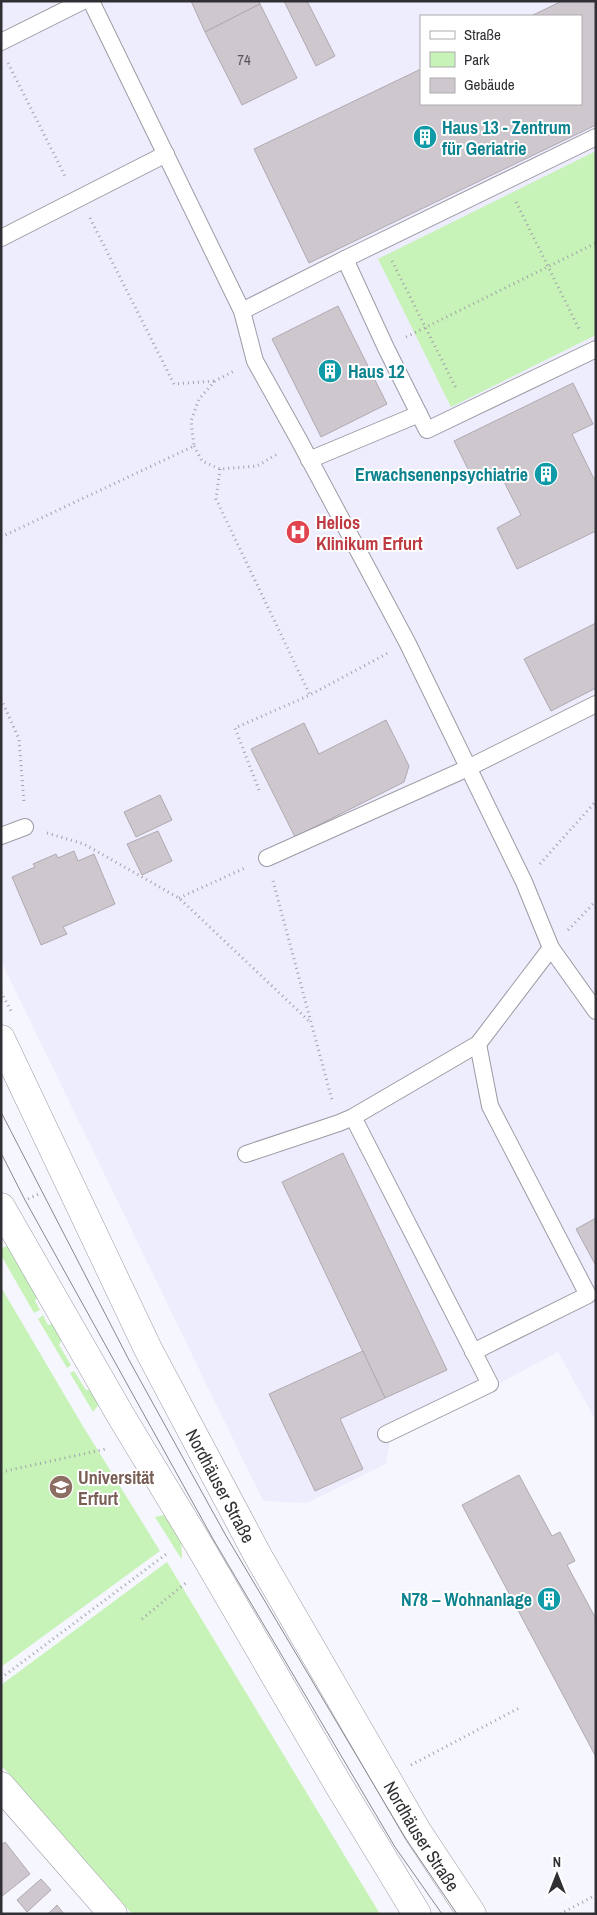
<svg xmlns="http://www.w3.org/2000/svg" width="597" height="1915" font-family="'Archivo Narrow',sans-serif">
	<style>
		.built { fill: #eeedfe; fill-rule: evenodd }
		.green { fill: #c8f3b8 }
		.building { fill: #cfc7ce; stroke: #b0a9b0 }
		.lines { fill: none; stroke-linecap: round; stroke-linejoin: round }
		.service-casing { stroke: #9b9ba4; stroke-width: 18 }
		.minor-casing { stroke: #9b9ba4; stroke-width: 29 }
		.secondary-casing { stroke: #9b9ba4; stroke-width: 29 }
		.path { stroke: #a2a2a9; stroke-width: 3; stroke-dasharray: 1 4; stroke-linecap: butt }
		.service { stroke: #fff; stroke-width: 16 }
		.minor { stroke: #fff; stroke-width: 28 }
		.secondary { stroke: #fff; stroke-width: 28 }
		.tram { stroke: #88888e; stroke-width: 1 }
		.labels { text-anchor: middle; dominant-baseline: central; stroke-width: 4; stroke-linejoin: round; paint-order: stroke }
		.number-label { font-size: 15px; fill: #58565a }
		.culture-label { font-size: 18px; font-weight: bold; fill: #0d838f; stroke: #fff; text-anchor: start }
		.health-label { font-size: 18px; font-weight: bold; fill: #be3a42; stroke: #fff; text-anchor: start }
		.education-label { font-size: 18px; font-weight: bold; fill: #785e54; stroke: #fff; text-anchor: start }
		.street-label { font-size: 18px; fill: #303034; stroke: #fff }
	</style>
	<rect width="100%" height="100%" fill="#f6f6fe"/>
	<!-- built -->
	<path class="built" d="M1,1H596V1421L558,1352L390,1442L386,1464L307,1503L263,1501L1,961ZM421,16H581V104H421Z"/>
	<!-- green -->
	<g class="green">
		<path d="M596,151V335L451,407L378,259Z"/>
		<path d="M6,1246L10,1248L41,1290L35,1301L40,1310L34,1313L2,1257L1,1249Z"/>
		<path d="M1,1287L81,1423L160,1551L1,1667Z"/>
		<path d="M43,1315L48,1325L59,1322L65,1333L59,1345L71,1365L67,1368L38,1319Z"/>
		<path d="M74,1371L86,1390L97,1389L103,1399L93,1412L70,1373Z"/>
		<path d="M169,1514L181,1535L182,1560L155,1517Z"/>
		<path d="M167,1562L380,1914H132L1,1765V1685Z"/>
	</g>
	<!-- building -->
	<g class="building">
		<path d="M191,1H259L260,4L205,32Z"/>
		<path d="M284,1H307L335,56L316,66Z"/>
		<path d="M562,1H596V125L309,263L254,149L421,69V104H581V16H531Z"/>
		<path d="M260,4L297,78L242,105L205,32Z"/>
		<path d="M338,306L387,404L321,437L272,339Z"/>
		<path d="M573,383L593,424L572,434L594,479H596V531L517,569L497,528L521,515L498,470L474,481L454,441Z"/>
		<path d="M596,623V688L551,711L524,659Z"/>
		<path d="M386,720L409,766L404,782L295,837L251,749L304,723L319,754Z"/>
		<path d="M160,795L172,820L136,837L124,812Z"/>
		<path d="M158,831L172,861L142,875L127,844Z"/>
		<path d="M74,851L78,861L94,854L115,904L63,927L67,934L41,945L12,877L35,867L33,864L56,854L58,858Z"/>
		<path d="M343,1153L447,1370L385,1398L282,1182Z"/>
		<path d="M596,1218V1266L576,1229Z"/>
		<path d="M363,1351L385,1398L340,1419L363,1469L315,1491L269,1394Z"/>
		<path d="M519,1475L552,1536L560,1532L575,1561L567,1565L596,1619V1757L462,1505Z"/>
		<path d="M5,1842L30,1874L1,1897V1845Z"/>
		<path d="M41,1879L51,1890L27,1912L17,1900Z"/>
		<path d="M57,1905L64,1914H48Z"/>
	</g>
	<g class="lines">
		<!-- service casing -->
		<g class="service-casing">
			<g id="service">
				<path d="M91,1L242,311L255,361L299,440L407,642L524,882L551,948L596,1011"/>
				<path d="M1,42L83,1"/>
				<path d="M1,238L166,154"/>
				<path d="M345,259L386,348L419,414"/>
				<path d="M242,311L345,259L596,137"/>
				<path d="M309,460L419,414L427,430L596,349"/>
				<path d="M1,836L25,827"/>
				<path d="M267,858L468,768L596,704"/>
				<path d="M353,1117L490,1384L386,1434"/>
				<path d="M246,1154L339,1123L353,1117L478,1044L551,948"/>
				<path d="M473,1352L588,1295L490,1106L478,1044"/>
			</g>
		</g>
		<!-- minor casing -->
		<g class="minor-casing">
			<path id="minor" d="M1,1786L113,1914"/>
		</g>
		<!-- secondary casing -->
		<g class="secondary-casing">
			<g id="secondary">
				<path id="s1" d="M1,1039L148,1349L258,1556L417,1831L472,1914"/>
				<path d="M1,1207L121,1416L199,1545L338,1784L417,1914"/>
			</g>
		</g>
		<!-- path -->
		<g class="path">
			<path d="M8,63L66,178"/>
			<path d="M516,202L580,331"/>
			<path d="M90,218L174,384L215,381"/>
			<path d="M392,261L457,390"/>
			<path d="M406,337L596,243"/>
			<path d="M194,446L202,461L220,469L257,466L279,453"/>
			<path d="M220,469L216,499L310,695"/>
			<path d="M1,537L194,446L191,421L199,399L215,381L234,371"/>
			<path d="M1,699L19,739L24,803"/>
			<path d="M259,790L235,728L310,695L388,653"/>
			<path d="M47,833L84,844L179,898L309,1021"/>
			<path d="M540,864L596,801"/>
			<path d="M273,881L332,1100"/>
			<path d="M179,898L247,867"/>
			<path d="M568,930L596,901"/>
			<path d="M1,992L11,1011"/>
			<path d="M28,1199L41,1193"/>
			<path d="M1,1472L106,1449"/>
			<path d="M142,1619L187,1582"/>
			<path d="M1,1678L169,1552"/>
			<path d="M411,1765L521,1707"/>
			<path d="M560,1914L596,1895"/>
		</g>
		<!-- service -->
		<use href="#service" class="service"/>
		<!-- minor -->
		<use href="#minor" class="minor"/>
		<!-- secondary -->
		<use href="#secondary" class="secondary"/>
		<!-- tram -->
		<g class="tram">
			<path d="M1,1112L129,1360L225,1534L406,1839L457,1914"/>
			<path d="M1,1153L25,1200L213,1539L395,1847L442,1914"/>
		</g>
	</g>
	<!-- icons -->
	<defs>
		<g id="building-disc" transform="scale(1.25)"><circle r="9.5" fill="#0f9aa8" stroke="#fff"/><path d="M-4-6H4V6H1V3H-1V6H-4ZM-2.5-4.3h1.7v1.8h-1.7ZM.8-4.3h1.7v1.8H.8ZM-2.5-1h1.7V.8h-1.7ZM.8-1h1.7V.8H.8Z" fill="#fff"/></g>
		<g id="hospital-disc" transform="scale(1.25)"><circle r="9.5" fill="#e0444e" stroke="#fff"/><path d="M-5-5h3v3.5h4V-5h3V5h-3V1.5h-4V5h-3Z" fill="#fff"/></g>
		<g id="university-disc" transform="scale(1.25)"><circle r="9.5" fill="#8d6e63" stroke="#fff"/><path d="M0-5L7-2L0 1L-7-2ZM-4 1L0 2.5L4 1V4Q0 6-4 4Z" fill="#fff"/></g>
	</defs>
	<g fill-rule="evenodd">
		<use href="#building-disc" x="425" y="137"/>
		<use href="#building-disc" x="330" y="371"/>
		<use href="#building-disc" x="546" y="474"/>
		<use href="#hospital-disc" x="298" y="532"/>
		<use href="#university-disc" x="61" y="1487"/>
		<use href="#building-disc" x="549" y="1599"/>
	</g>
	<g class="labels">
		<!-- number labels -->
		<g class="number-label">
			<text x="244" y="59">74</text>
		</g>
		<!-- culture labels -->
		<g class="culture-label">
			<text x="442" y="127">Haus 13 - Zentrum<tspan x="442" dy="21">für Geriatrie</tspan></text>
			<text x="348" y="371">Haus 12</text>
			<text x="528" y="474" text-anchor="end">Erwachsenenpsychiatrie</text>
			<text x="532" y="1599" text-anchor="end">N78 – Wohnanlage</text>
		</g>
		<!-- health labels -->
		<g class="health-label">
			<text x="316" y="522">Helios<tspan x="316" dy="21">Klinikum Erfurt</tspan></text>
		</g>
		<!-- education labels -->
		<g class="education-label">
			<text x="78" y="1477">Universität<tspan x="78" dy="21">Erfurt</tspan></text>
		</g>
		<!-- street labels -->
		<g class="street-label">
			<text stroke="none"><textPath href="#s1" startOffset="498">Nordhäuser Straße</textPath></text>
			<text stroke="none"><textPath href="#s1" startOffset="902">Nordhäuser Straße</textPath></text>
		</g>
	</g>
	<!-- border -->
	<rect width="597" height="1915" fill="none" stroke="#303034" stroke-width="5"/>
	<!-- legend -->
	<rect x="420" y="15" width="162" height="90" fill="#ffffff" stroke="#acacae"/>
	<rect x="430" y="31" width="25" height="8" fill="#ffffff" stroke="#acacae"/>
	<text x="464" y="40" font-size="15" fill="#303034">Straße</text>
	<rect x="430" y="52" width="25" height="15" fill="#c8f3b8" stroke="#acacae"/>
	<text x="464" y="65" font-size="15" fill="#303034">Park</text>
	<rect x="430" y="78" width="25" height="15" fill="#cfc7ce" stroke="#acacae"/>
	<text x="464" y="90" font-size="15" fill="#303034">Gebäude</text>
	<!-- north arrow -->
	<g transform="translate(557 1875)" stroke="#ffffff" stroke-width="4" paint-order="stroke">
	<path d="M0-4L9 19L0 12L-9 19Z" fill="#303034"/>
	<text y="-8" font-size="14" font-weight="bold" text-anchor="middle" fill="#303034">N</text>
	</g>
</svg>
